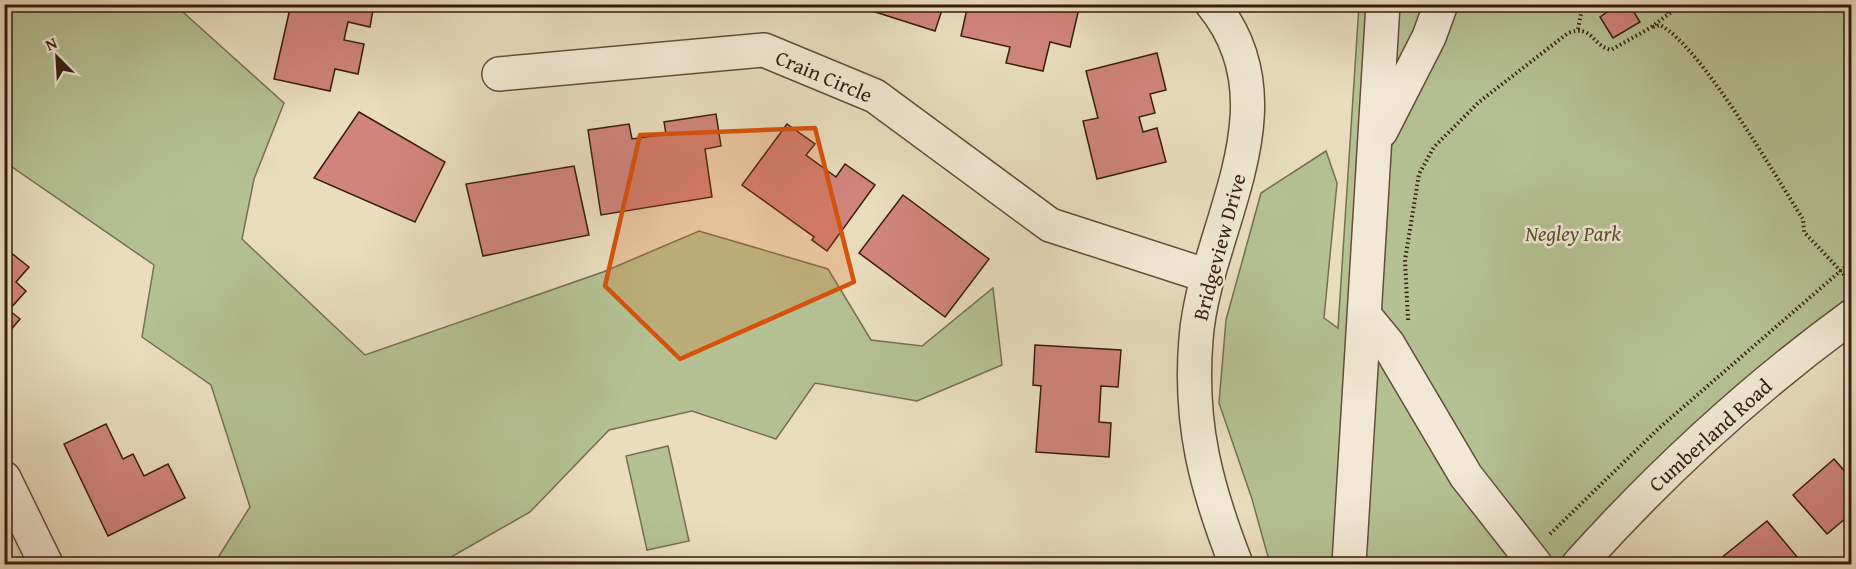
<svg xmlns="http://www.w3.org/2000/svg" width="1856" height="569" font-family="'Gentium Book Plus',serif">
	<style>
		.green { fill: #b5c193; stroke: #766f52; stroke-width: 1.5 }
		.building { fill: #d0847d; stroke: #371d10; stroke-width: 1.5 }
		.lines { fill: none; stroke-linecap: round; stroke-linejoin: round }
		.minor-casing { stroke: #644d3c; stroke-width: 36 }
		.path { stroke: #371d10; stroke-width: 4; stroke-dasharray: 1.5 3; stroke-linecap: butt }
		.minor { stroke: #f1e9d5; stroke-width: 33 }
		.marked { fill: #d6530c; fill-opacity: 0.2; stroke: #d6530c; stroke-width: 4.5; stroke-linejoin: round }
		.labels { text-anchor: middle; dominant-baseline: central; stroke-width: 5; stroke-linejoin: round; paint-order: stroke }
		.street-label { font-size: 21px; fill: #371d10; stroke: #f1e9d5 }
		.park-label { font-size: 21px; font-style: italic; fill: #5d4e37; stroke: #f1e9d5 }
	</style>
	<rect width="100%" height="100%" fill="#e9ddbe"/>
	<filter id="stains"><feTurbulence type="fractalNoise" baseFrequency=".00333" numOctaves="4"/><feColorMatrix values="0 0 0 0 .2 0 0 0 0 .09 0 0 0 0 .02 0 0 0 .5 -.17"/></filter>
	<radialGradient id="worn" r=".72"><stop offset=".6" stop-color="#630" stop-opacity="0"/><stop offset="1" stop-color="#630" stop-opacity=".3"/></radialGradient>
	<!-- green -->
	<g class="green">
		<path d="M5,4L175,5L284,103L254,179L242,239L365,355L603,272L699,231L828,269L871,340L922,346L993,288L1002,365L917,401L815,383L776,439L692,411L609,430L530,512L439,564H227L219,556L250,507L211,385L142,337L154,265L5,162Z"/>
		<path d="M1359,5H1851V295C1745,376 1652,471 1557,564H1270L1252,499L1219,403L1226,320L1261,193L1326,151L1337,183L1324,318L1338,328Z"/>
		<path d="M668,446L689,541L647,550L626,456Z"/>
	</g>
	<!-- building -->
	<g class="building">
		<path d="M291,4H374L370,27L348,22L344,40L364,44L358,74L335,69L330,91L274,79Z"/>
		<path d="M850,4H944L935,31Z"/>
		<path d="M968,4H1080L1070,47L1050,42L1043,71L1006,63L1010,47L961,36Z"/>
		<path d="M1619,4H1629L1640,22L1613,38L1600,17Z"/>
		<path d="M1157,53L1166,90L1150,94L1155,113L1139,117L1143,132L1157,128L1166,162L1097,179L1083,121L1098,118L1086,71Z"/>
		<path d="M359,112L445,162L415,222L314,178Z"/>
		<path d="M716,114L721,146L705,149L712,197L601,215L588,130L629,124L632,139L666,134L664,122Z"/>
		<path d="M787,124L815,144L806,155L836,177L845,164L875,185L827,251L812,240L814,237L742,185Z"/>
		<path d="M574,166L589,235L483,256L466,184Z"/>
		<path d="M903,195L989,259L945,317L859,253Z"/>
		<path d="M10,252L29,267L16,282L26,291L9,310L20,319L4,338V258Z"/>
		<path d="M1035,345L1121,350L1118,387L1101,386L1099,422L1111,423L1109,457L1036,452L1041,386L1033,385Z"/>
		<path d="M106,424L123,459L133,454L144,476L168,464L185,498L108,536L64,444Z"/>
		<path d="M1834,459L1848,475L1852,472V513L1827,534L1793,495Z"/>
		<path d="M1767,521L1803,564H1726L1721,558Z"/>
	</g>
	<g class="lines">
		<!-- minor casing -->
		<g class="minor-casing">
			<g id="minor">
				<path d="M1212,4C1297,107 1204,230 1196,339C1189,424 1206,487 1236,564"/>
				<path d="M499,74L764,50L875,96L1050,225L1208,276"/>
				<path d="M1381,131L1429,37L1441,4"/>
				<path d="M1365,316L1388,344L1466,476L1535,564"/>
				<path d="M4,478L46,564"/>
				<path d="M1349,564L1383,4"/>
				<path d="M1579,564C1660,474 1753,388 1852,316"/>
			</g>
		</g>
		<!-- path -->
		<g class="path">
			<path d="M1663,4L1669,14"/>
			<path d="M1653,27L1660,25C1701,46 1775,176 1803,219L1804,232L1852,283"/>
			<path d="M1578,29L1583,4"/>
			<path d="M1408,320L1405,260L1419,174L1434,147L1479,102L1568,33C1593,24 1591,45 1611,50L1650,28L1682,4"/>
			<path d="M1550,534L1658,429L1852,261"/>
		</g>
		<!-- minor -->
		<use href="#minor" class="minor"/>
	</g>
	<!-- marked area -->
	<path class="marked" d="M815,128L854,282L680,359L605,286L640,135Z"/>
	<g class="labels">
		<!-- street labels -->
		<g class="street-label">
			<text transform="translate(824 76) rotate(23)">Crain Circle</text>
			<text transform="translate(1219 247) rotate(-75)">Bridgeview Drive</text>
			<text transform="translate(1710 435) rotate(-42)">Cumberland Road</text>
		</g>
		<!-- park labels -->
		<g class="park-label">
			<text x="1573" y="233">Negley Park</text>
		</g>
	</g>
	<!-- margin -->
	<rect width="1856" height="569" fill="none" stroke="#e9ddbe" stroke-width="24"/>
	<rect x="6" y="6" width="1844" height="557" fill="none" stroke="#371d10" stroke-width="3"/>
	<rect x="12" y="12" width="1832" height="545" fill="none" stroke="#371d10" stroke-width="1.5"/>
	<!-- north arrow -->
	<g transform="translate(57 57) rotate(336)" stroke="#f1e9d5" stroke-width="4.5" paint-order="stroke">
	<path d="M0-4.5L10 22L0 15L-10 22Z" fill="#371d10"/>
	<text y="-9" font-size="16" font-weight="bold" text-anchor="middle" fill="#371d10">N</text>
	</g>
	<rect width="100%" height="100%" filter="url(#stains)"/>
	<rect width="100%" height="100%" fill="url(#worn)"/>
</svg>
